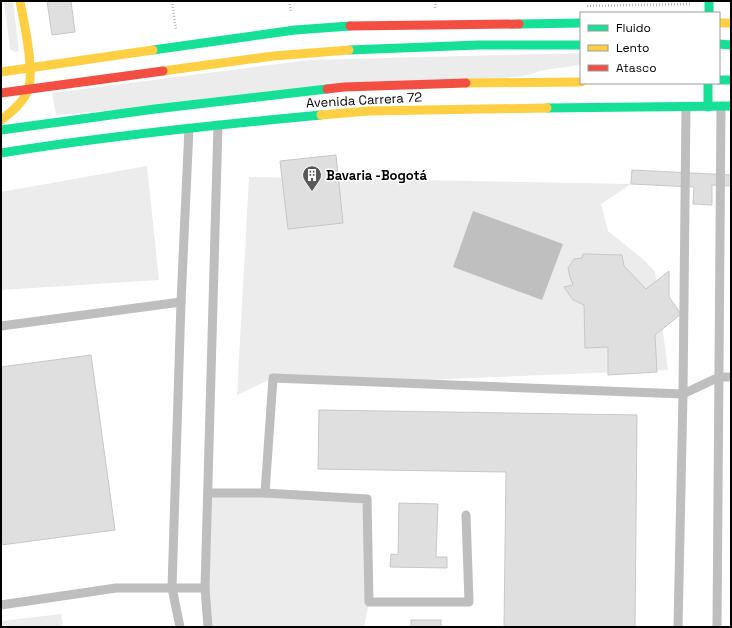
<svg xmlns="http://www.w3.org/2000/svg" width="732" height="628" font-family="'Space Grotesk',sans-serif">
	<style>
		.green { fill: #ececec }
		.water { fill: #bfbfbf }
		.building { fill: #dfdfdf; stroke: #c7c7c7 }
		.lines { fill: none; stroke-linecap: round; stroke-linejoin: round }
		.path { stroke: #b9b9b9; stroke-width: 2.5; stroke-dasharray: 1 2; stroke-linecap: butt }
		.lane { stroke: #bebebe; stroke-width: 9 }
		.fast { stroke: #16e098; stroke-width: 9 }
		.slow { stroke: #ffcf43; stroke-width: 9 }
		.jam { stroke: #f24e42; stroke-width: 9 }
		.labels { text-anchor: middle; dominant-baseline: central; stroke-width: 3; stroke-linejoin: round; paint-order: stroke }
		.street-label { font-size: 13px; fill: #000; stroke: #fff }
		.poi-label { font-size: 13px; font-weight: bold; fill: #000; stroke: #fff; text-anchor: start }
	</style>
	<rect width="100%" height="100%" fill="#fff"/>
	<!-- green -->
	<g class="green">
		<path d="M4,1H13L19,51L15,52L10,49Z"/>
		<path d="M581,53V65L544,70L524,76L56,115L52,93L309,60Z"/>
		<path d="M147,166L159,280L1,290V192Z"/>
		<path d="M249,177L631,184L601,204L608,231L644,260L655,272L668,370L376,382L273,378L237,395Z"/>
		<path d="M208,493L367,499L369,602L364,627H208Z"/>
		<path d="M61,614L63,627H1V621Z"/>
	</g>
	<!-- water -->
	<path class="water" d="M473,211L563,244L542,300L453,267Z"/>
	<!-- building -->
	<g class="building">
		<path d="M47,1H71L75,32L52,35Z"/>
		<path d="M336,155L343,223L288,229L280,161Z"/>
		<path d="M632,170L731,175V186L712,185V205L693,204L694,187L631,184Z"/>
		<path d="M583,254L622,255L624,266L646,289L669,271V297L681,314L655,335L657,372L608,375V347L585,348L584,305L573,300L564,287L573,285L570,277L568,268L574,259L582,258Z"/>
		<path d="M91,355L115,530L1,545V367Z"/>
		<path d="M319,410L637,415L635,627H504L506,472L318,469Z"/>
		<path d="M399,503L438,504L436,557H447V568L390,567L391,554L398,555Z"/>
		<rect x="411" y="620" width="30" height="7"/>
	</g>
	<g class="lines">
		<!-- path -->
		<g class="path">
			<path d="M172,1L176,30"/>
			<path d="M289,1L291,12"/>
			<path d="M587,6L691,4"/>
			<path d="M435,8L436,1"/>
		</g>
		<!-- lane -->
		<g class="lane">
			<path d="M1,326L181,302"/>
			<path d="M208,493H265L367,499L369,602H469L466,515"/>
			<path d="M265,493L273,378L683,394L719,377H731"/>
			<path d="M1,605L116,588H205"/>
			<path d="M180,627L172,588L181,302L189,128"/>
			<path d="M208,627L205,588L218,125"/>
			<path d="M678,627L683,394L686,107"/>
			<path d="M717,627L721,106"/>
		</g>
		<!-- fast -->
		<g class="fast">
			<path d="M709,1V13"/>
			<path d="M519,24L581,23"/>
			<path d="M719,44L731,45"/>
			<path d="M153,50L295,30L350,26"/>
			<path d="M349,50L479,45H581"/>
			<path d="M719,80H731"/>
			<path d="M708,83V107"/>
			<path d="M547,108L731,106"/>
			<path d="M1,130L155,109L327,89"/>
			<path d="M1,153C107,136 214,125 321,115"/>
		</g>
		<!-- slow -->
		<g class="slow">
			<path d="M719,23H731"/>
			<path d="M163,71L273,56L349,50"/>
			<path d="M1,72L153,50"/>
			<path d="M466,83L581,82"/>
			<path d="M321,115L369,111L547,108"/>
			<path d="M1,120C11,112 23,103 28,90C35,72 24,22 20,1"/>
		</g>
		<!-- jam -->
		<g class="jam">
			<path d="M350,26L519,24"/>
			<path d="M327,89L344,87L466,83"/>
			<path d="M1,93L163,71"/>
		</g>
	</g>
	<!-- icons -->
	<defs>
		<g id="building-pin" transform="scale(1)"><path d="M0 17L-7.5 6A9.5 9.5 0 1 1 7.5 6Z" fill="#595959" stroke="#fff"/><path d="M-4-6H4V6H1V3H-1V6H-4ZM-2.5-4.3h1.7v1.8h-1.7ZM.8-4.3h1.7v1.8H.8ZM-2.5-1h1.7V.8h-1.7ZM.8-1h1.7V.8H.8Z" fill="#fff"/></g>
	</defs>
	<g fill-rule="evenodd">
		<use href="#building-pin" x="312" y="175"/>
	</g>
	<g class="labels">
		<!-- street labels -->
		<g class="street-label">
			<text transform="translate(364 100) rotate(-3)">Avenida Carrera 72</text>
		</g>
		<!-- poi labels -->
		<g class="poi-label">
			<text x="326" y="175">Bavaria -Bogotá</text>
		</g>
	</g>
	<!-- border -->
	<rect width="732" height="628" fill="none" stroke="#000000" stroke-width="4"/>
	<!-- legend -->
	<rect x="580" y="12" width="140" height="72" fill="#ffffff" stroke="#999999"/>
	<rect x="588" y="25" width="20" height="6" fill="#16e098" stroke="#999999"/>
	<text x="616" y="32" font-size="12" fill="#000000">Fluido</text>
	<rect x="588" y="45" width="20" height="6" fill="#ffcf43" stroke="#999999"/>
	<text x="616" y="52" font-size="12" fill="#000000">Lento</text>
	<rect x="588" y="65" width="20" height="6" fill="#f24e42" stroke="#999999"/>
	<text x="616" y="72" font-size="12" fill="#000000">Atasco</text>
</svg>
